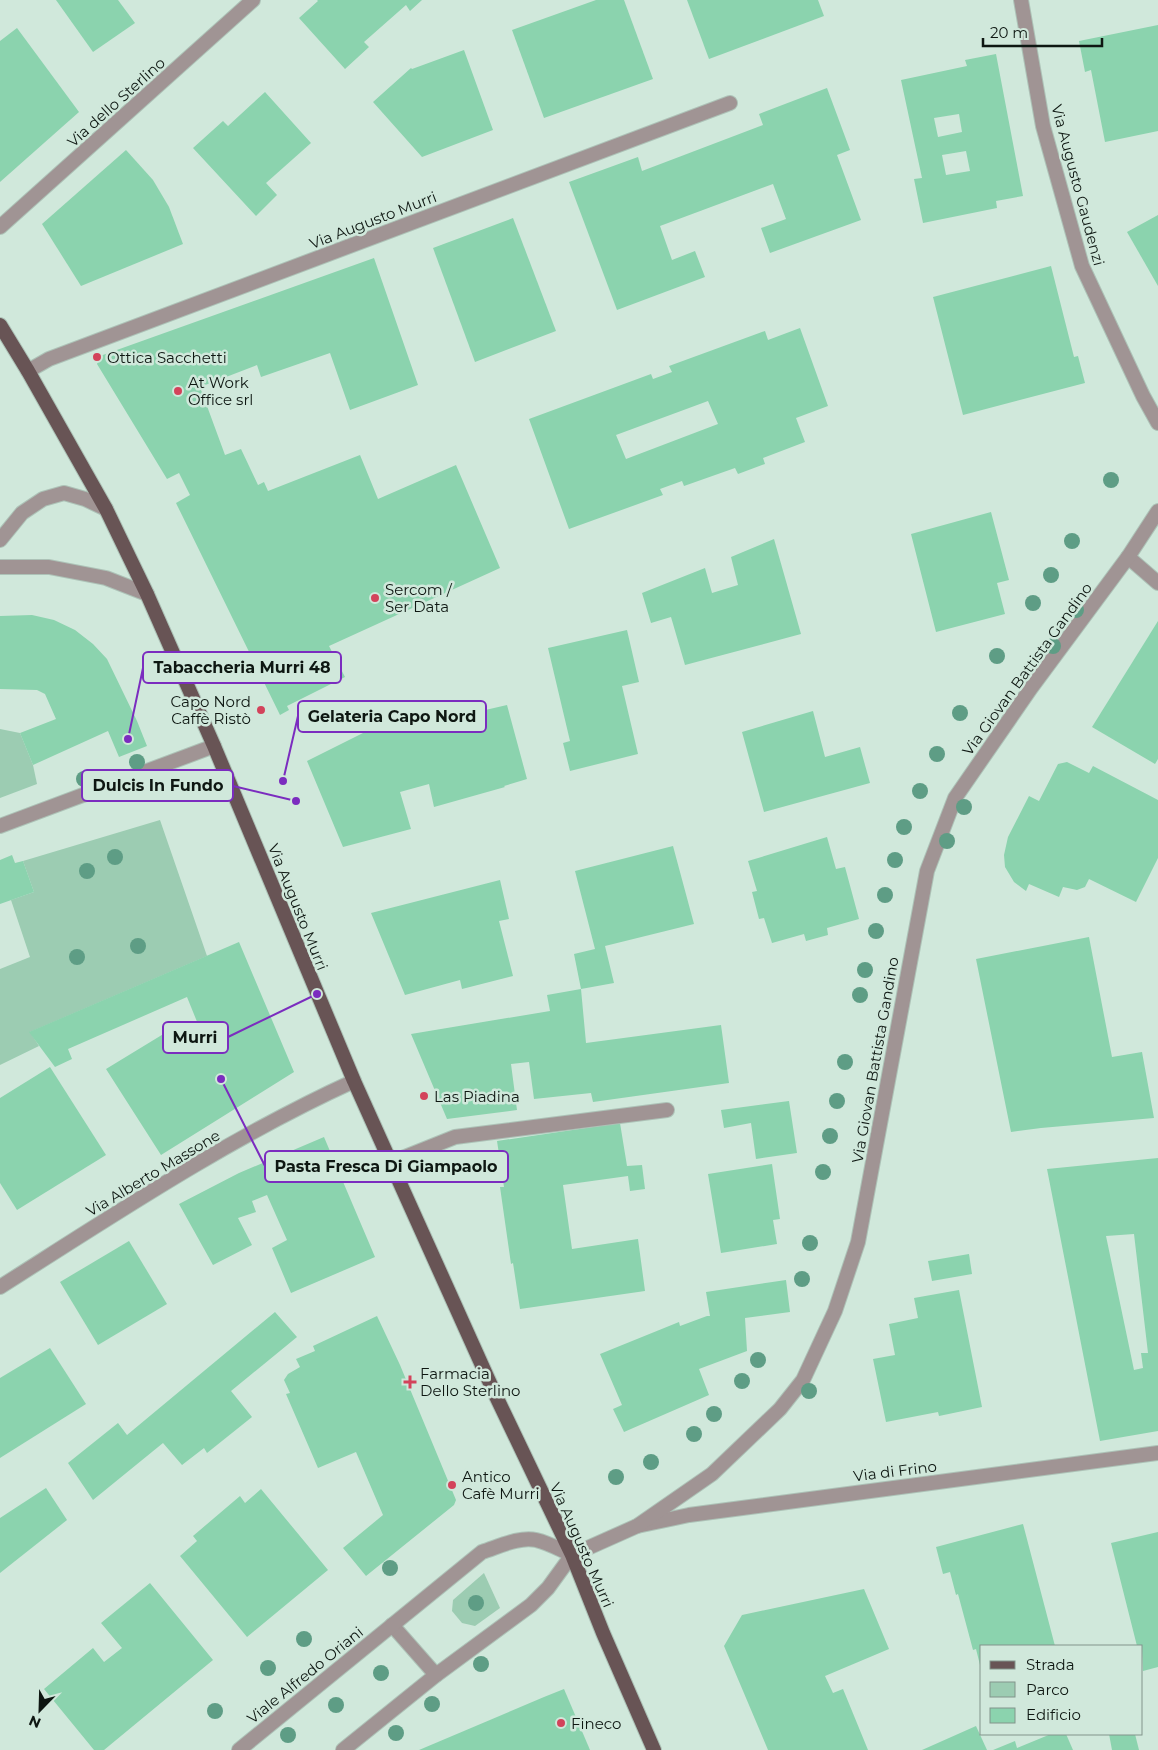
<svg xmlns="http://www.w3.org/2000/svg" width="1158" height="1750" font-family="Montserrat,sans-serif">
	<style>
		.green { fill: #9cccb2 }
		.building { fill: #8bd3ae; fill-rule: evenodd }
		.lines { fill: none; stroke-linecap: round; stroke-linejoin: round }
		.service-casing { stroke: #adc2b7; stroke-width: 16 }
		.minor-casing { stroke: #adc2b7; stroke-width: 16 }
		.tertiary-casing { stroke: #adc2b7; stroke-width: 16 }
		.primary-casing { stroke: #adc2b7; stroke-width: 16 }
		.service { stroke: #a09494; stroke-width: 14 }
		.minor { stroke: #a09494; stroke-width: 14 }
		.tertiary { stroke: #a09494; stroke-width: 14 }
		.primary { stroke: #685455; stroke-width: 14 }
		.tree { fill: #5e9d85 }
		.poi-dot { fill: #d3435b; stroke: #d0e8db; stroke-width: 2 }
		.labels { text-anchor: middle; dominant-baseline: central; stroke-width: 5; stroke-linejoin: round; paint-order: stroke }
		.street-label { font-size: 15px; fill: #0e1712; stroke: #d0e8db }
		.poi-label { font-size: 15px; fill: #0e1712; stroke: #d0e8db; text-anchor: start }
		.leader { fill: none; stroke: #7b2cbf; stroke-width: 2 }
		.callout-dot { fill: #7b2cbf; stroke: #d0e8db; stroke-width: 2 }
		.callout { fill: #d0e8db; stroke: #7b2cbf; stroke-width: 2 }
		.callout-label { font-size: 16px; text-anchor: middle; font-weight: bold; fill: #0e1712 }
	</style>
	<rect width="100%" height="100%" fill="#d0e8db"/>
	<!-- green -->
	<g class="green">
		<path d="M0,729L20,733L33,765L37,784L0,798Z"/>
		<path d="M160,820L207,956L30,1032L39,1046L0,1065V969L30,957L11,900L34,892L23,861Z"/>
		<path d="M484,1573L500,1608L475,1626L462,1623L452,1611L453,1600Z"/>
	</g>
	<!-- building -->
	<g class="building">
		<path d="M56,0H118L135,23L93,52Z"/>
		<path d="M317,0H422L410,11L406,5L364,42L369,47L345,69L299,18L318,1Z"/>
		<path d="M596,0H624L653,79L544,118L512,30Z"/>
		<path d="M687,0H818L824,16L709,59Z"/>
		<path d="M1158,25V131L1105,142L1091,70L1085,72L1079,41Z"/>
		<path d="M17,28L79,112L0,182V41Z"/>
		<path d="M464,50L493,130L422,157L373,102L411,68L412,69Z"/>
		<path d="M996,54L1023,196L996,201L997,208L923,223L914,179L922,178L901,80L967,66L965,60ZM959,114L962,132L938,137L934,118ZM966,151L970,171L946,175L942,155Z"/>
		<path d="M827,88L850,150L837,155L861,220L770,253L761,228L786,219L773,184L660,226L672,260L695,251L705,277L617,310L569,182L638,157L642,171L763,125L759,114Z"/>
		<path d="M265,92L311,143L266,183L277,195L256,216L193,148L223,121L228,126Z"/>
		<path d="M126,150L153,180L169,207L183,244L81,286L42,224Z"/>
		<path d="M1158,215V286L1127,232Z"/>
		<path d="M513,218L556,331L475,362L433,248Z"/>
		<path d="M374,258L418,385L350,410L330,353L261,377L257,365L200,387L225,455L241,449L258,485L264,482L268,491L360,455L378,499L456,465L500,568L329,646L345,677L287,706L289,710L280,715L176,503L190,495L179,473L167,479L97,364L100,356Z"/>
		<path d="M1051,266L1074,357L1078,356L1085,383L963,415L933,297Z"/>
		<path d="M800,328L828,406L796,418L805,442L763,458L765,464L738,474L735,468L684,486L682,481L660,489L663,495L569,529L529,419L651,374L653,379L672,372L669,366L765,331L768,340ZM708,401L718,424L626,459L616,435Z"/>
		<path d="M991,512L1009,580L997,583L1005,614L936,632L911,534Z"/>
		<path d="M774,539L801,634L685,665L671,617L651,623L642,593L705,568L712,593L738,585L731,557Z"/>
		<path d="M32,615L54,620L75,630L93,644L107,659L137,721L147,746L119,757L108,731L33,765L20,733L56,719L45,694L37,690L0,689V616Z"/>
		<path d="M1158,621V759L1155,764L1092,727Z"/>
		<path d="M627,630L639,682L622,686L638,754L570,771L563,743L570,741L548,648Z"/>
		<path d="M507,705L527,779L504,786L505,787L434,807L429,784L400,792L411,829L343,847L307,761L365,732L402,722L403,729Z"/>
		<path d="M813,711L825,757L860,747L870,783L764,812L742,732Z"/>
		<path d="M1067,762L1089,773L1093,766L1158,800V858L1136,902L1089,879L1085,887L1077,890L1063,887L1059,897L1029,884L1026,891L1014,882L1005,867L1004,855L1008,837L1029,796L1039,801L1058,764Z"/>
		<path d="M827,837L836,869L845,867L859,919L827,928L828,935L806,941L804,934L772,943L764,918L759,919L752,892L757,891L748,861Z"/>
		<path d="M673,846L694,924L605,946L614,983L581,989L574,954L595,949L575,871Z"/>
		<path d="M12,855L15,863L23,861L34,892L0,904V860Z"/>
		<path d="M500,880L509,919L499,921L513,976L462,989L460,980L405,995L371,913Z"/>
		<path d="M1089,937L1112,1057L1142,1052L1154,1118L1041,1128L1011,1132L976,959Z"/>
		<path d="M239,942L294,1072L161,1155L106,1069L170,1030L180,1045L202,1034L187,997L68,1049L72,1059L55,1067L29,1032Z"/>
		<path d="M581,989L586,1043L721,1025L729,1083L593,1102L591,1093L534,1099L529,1062L511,1064L517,1110L447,1119L411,1034L550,1011L547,995Z"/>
		<path d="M50,1067L106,1155L17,1210L0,1183V1098Z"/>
		<path d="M789,1101L797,1153L756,1159L751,1123L724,1128L721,1110Z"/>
		<path d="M620,1123L627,1166L642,1165L645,1189L630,1191L628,1176L563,1185L572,1249L638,1239L645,1291L520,1309L513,1263L511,1264L500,1187H504L497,1141Z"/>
		<path d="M324,1137L375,1257L291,1293L272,1248L287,1240L267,1195L252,1201L256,1212L238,1218L252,1245L213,1265L179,1204L239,1173Z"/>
		<path d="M1158,1158V1431L1100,1441L1047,1169ZM1134,1234L1148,1353H1141L1143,1368L1134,1370L1106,1236Z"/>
		<path d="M772,1164L780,1219L773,1220L777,1244L721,1253L708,1174Z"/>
		<path d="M129,1241L167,1304L98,1345L60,1282Z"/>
		<path d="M969,1254L972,1274L932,1281L928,1261Z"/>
		<path d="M786,1280L790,1312L745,1318L747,1351L699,1369L709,1395L624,1432L613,1409L622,1405L600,1354L679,1322L680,1326L707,1316H710L706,1292Z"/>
		<path d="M959,1290L982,1407L939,1416L938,1412L886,1422L873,1359L895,1355L889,1324L918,1318L914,1298Z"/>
		<path d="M275,1312L297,1337L231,1391L252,1417L207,1453L204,1448L182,1465L163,1443L93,1500L68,1463L118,1423L127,1435Z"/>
		<path d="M377,1316L400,1365L456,1500L454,1505L366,1576L343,1548L383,1515L356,1452L318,1468L286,1394L290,1393L284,1380L288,1374L300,1367L296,1359L315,1351L313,1346Z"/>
		<path d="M50,1348L86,1404L0,1458V1378Z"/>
		<path d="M46,1488L67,1520L0,1573V1518Z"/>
		<path d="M261,1489L328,1570L247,1637L180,1556L197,1541L193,1536L240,1496L245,1503Z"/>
		<path d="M1023,1524L1055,1646H982L981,1669L976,1649L973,1650L958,1594L956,1595L950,1572L943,1574L936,1547Z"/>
		<path d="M1158,1532V1667L1143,1671L1142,1646H1137L1111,1543Z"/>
		<path d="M150,1583L213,1660L104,1750H94L44,1689L93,1648L104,1662L122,1648L101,1623Z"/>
		<path d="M864,1589L889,1649L825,1676L833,1693L843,1689L868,1750H768L724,1646L742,1615Z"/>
		<path d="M564,1689L590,1750H419L544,1697Z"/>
		<path d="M976,1726L987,1750H922Z"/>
		<path d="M1051,1734H1066L1073,1750H993L1015,1741L1017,1748Z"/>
		<path d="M1109,1734H1135L1139,1750H1112Z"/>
	</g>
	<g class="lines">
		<!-- service casing -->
		<g class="service-casing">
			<path id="service" d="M0,826L214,746"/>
		</g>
		<!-- minor casing -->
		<g class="minor-casing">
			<g id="minor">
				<path d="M1021,0L1043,126L1082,266L1143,396L1158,423"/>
				<path d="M0,227L253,0"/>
				<path d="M28,371L49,359L730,103"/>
				<path d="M0,540L22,513L43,499L64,493L85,499L106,509"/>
				<path d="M1128,557L1158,583"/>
				<path d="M0,567H49L106,578L147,594"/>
				<path d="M390,1163L455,1137L667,1110"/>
				<path d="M0,1287C115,1214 229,1138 354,1081"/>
				<path d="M637,1526L689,1515L1158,1453"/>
			</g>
		</g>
		<!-- tertiary casing -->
		<g class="tertiary-casing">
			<g id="tertiary">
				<path d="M572,1555L637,1526L712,1474L780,1409L803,1380L835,1311L858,1242L927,871L955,798L1031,688L1128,557L1158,511"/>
				<path d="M392,1625L436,1675"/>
				<path d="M239,1750L482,1552C498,1547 520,1536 536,1540C549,1543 561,1550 572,1555"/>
				<path d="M343,1750L436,1675L531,1605L548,1588L572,1555"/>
			</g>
		</g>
		<!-- primary casing -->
		<g class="primary-casing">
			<path id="primary" d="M0,325L28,371L106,509L147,594L214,746L354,1081L494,1392L572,1555L603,1633L654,1750"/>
		</g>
		<!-- service -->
		<use href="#service" class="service"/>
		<!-- minor -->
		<use href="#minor" class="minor"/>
		<!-- tertiary -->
		<use href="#tertiary" class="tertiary"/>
		<!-- primary -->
		<use href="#primary" class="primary"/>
	</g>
	<!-- trees -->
	<g class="tree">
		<circle cx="1111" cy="480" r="8"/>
		<circle cx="1072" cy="541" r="8"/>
		<circle cx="1051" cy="575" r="8"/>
		<circle cx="1033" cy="603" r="8"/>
		<circle cx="1076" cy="610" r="8"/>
		<circle cx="1053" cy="646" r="8"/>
		<circle cx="997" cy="656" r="8"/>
		<circle cx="960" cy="713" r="8"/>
		<circle cx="937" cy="754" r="8"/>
		<circle cx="137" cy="762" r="8"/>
		<circle cx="84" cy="779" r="8"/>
		<circle cx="920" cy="791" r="8"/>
		<circle cx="964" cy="807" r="8"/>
		<circle cx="904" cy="827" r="8"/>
		<circle cx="947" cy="841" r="8"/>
		<circle cx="115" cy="857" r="8"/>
		<circle cx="895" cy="860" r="8"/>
		<circle cx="87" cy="871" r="8"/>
		<circle cx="885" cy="895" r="8"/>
		<circle cx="876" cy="931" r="8"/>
		<circle cx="138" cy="946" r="8"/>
		<circle cx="77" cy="957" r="8"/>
		<circle cx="865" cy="970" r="8"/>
		<circle cx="860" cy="995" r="8"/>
		<circle cx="845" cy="1062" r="8"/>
		<circle cx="837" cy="1101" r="8"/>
		<circle cx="830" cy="1136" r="8"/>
		<circle cx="823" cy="1172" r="8"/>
		<circle cx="810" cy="1243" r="8"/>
		<circle cx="802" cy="1279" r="8"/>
		<circle cx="758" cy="1360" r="8"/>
		<circle cx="742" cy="1381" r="8"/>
		<circle cx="809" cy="1391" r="8"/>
		<circle cx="714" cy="1414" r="8"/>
		<circle cx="694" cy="1434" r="8"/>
		<circle cx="651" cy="1462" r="8"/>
		<circle cx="616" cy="1477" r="8"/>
		<circle cx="390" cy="1568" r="8"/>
		<circle cx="476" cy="1603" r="8"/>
		<circle cx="304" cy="1639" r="8"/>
		<circle cx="481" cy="1664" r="8"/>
		<circle cx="268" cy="1668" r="8"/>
		<circle cx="381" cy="1673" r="8"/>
		<circle cx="432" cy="1704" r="8"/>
		<circle cx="336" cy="1705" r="8"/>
		<circle cx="215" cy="1711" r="8"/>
		<circle cx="396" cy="1733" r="8"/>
		<circle cx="288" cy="1735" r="8"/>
	</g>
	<!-- markers -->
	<g class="poi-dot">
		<circle cx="97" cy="357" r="5"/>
		<circle cx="178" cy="391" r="5"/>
		<circle cx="375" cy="598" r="5"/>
		<circle cx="261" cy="710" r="5"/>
		<circle cx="424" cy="1096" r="5"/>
		<path d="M407.5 1374.5h5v5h5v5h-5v5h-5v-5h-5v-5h5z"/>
		<circle cx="452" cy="1485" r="5"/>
		<circle cx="561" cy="1723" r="5"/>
	</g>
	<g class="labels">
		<!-- street labels -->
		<g class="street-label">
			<text transform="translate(116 102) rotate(-42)">Via dello Sterlino</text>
			<text transform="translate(1078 185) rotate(75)">Via Augusto Gaudenzi</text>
			<text transform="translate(373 220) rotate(-21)">Via Augusto Murri</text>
			<text transform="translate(1027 669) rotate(-54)">Via Giovan Battista Gandino</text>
			<text transform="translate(298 907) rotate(68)">Via Augusto Murri</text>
			<text transform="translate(875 1060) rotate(-80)">Via Giovan Battista Gandino</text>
			<text transform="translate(153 1173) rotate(-31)">Via Alberto Massone</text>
			<text transform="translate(895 1471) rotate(-7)">Via di Frino</text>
			<text transform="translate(582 1545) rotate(66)">Via Augusto Murri</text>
			<text transform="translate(305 1675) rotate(-39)">Viale Alfredo Oriani</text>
		</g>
		<!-- poi labels -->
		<g class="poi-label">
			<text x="107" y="357">Ottica Sacchetti</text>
			<text x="188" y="382">At Work<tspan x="188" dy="17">Office srl</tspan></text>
			<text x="385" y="589">Sercom /<tspan x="385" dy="17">Ser Data</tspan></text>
			<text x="251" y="701" text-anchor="end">Capo Nord<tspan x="251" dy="17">Caffè Ristò</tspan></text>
			<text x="434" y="1096">Las Piadina</text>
			<text x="420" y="1373">Farmacia<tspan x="420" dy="17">Dello Sterlino</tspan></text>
			<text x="462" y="1476">Antico<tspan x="462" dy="17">Cafè Murri</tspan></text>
			<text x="571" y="1723">Fineco</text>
		</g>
	</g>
	<!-- callouts -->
	<path class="leader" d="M128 739L143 668M283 781L298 716M296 801L233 786M317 994L228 1037M221 1079L265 1166"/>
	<g class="callout-dot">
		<circle cx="128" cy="739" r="5"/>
		<circle cx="283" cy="781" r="5"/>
		<circle cx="296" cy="801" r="5"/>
		<circle cx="317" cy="994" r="5"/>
		<circle cx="221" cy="1079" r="5"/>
	</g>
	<g class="callout">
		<rect x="143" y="652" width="198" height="31" rx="5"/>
		<rect x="298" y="701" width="188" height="31" rx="5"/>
		<rect x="82" y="770" width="151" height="31" rx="5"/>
		<rect x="163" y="1022" width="65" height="31" rx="5"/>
		<rect x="265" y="1151" width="243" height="31" rx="5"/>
	</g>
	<g class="callout-label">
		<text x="242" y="673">Tabaccheria Murri 48</text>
		<text x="392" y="722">Gelateria Capo Nord</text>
		<text x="158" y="791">Dulcis In Fundo</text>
		<text x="195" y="1043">Murri</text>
		<text x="386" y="1172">Pasta Fresca Di Giampaolo</text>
	</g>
	<!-- legend -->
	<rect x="980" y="1645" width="162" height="90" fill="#d0e8db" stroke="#82948b"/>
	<rect x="990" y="1661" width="25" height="8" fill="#685455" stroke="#82948b"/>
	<text x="1026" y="1670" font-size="15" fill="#0e1712">Strada</text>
	<rect x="990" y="1682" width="25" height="15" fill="#9cccb2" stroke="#82948b"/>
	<text x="1026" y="1695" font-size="15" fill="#0e1712">Parco</text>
	<rect x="990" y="1708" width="25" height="15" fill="#8bd3ae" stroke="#82948b"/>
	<text x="1026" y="1720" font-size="15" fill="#0e1712">Edificio</text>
	<!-- north arrow -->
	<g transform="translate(40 1710) rotate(203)" stroke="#d0e8db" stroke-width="4" paint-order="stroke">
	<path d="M0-4L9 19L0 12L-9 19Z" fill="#0e1712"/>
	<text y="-8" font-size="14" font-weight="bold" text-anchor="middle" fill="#0e1712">N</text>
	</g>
	<!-- scale -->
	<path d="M983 38v8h119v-8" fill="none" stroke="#0e1712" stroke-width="2.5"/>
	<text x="990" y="38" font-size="15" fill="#0e1712" stroke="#d0e8db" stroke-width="4" paint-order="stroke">20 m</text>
</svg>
